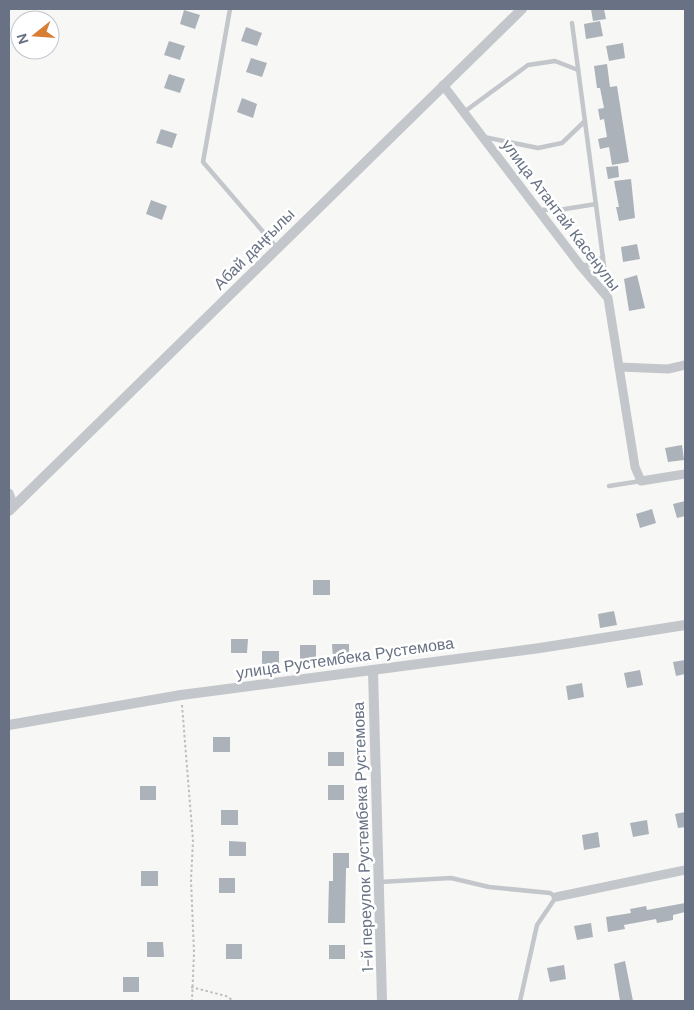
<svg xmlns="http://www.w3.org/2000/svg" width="694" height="1010" font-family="'DM Sans',sans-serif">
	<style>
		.building { fill: #acb2b9 }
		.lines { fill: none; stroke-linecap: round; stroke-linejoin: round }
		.path { stroke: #bdbec1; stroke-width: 2; stroke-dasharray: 2.5 2.5; stroke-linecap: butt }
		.service { stroke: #c3c6ca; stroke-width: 4.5 }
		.minor { stroke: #c3c6ca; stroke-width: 9 }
		.tertiary { stroke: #c3c6ca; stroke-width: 10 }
		.labels { text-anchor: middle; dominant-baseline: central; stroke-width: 5; stroke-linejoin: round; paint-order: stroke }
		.street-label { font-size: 16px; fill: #687284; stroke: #fff }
	</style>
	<rect width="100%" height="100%" fill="#f7f7f5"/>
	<!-- building -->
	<g class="building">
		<path d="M591,9H604L606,19L593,21Z"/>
		<path d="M184,10L200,15L195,29L180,24Z"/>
		<path d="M600,21L603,36L586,39L584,24Z"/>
		<path d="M246,27L262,33L257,46L241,41Z"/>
		<path d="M169,41L185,46L180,60L164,55Z"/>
		<path d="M623,43L625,58L609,61L606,46Z"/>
		<path d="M251,58L267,63L262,77L246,72Z"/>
		<path d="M607,64L610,87L617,86L629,162L612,165L609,147L600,149L598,139L607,137L604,119L600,120L598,109L604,108L600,88H597L594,66Z"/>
		<path d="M169,74L185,79L180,93L164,88Z"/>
		<path d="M242,98L257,104L253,118L237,112Z"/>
		<path d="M161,129L177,134L172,148L156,143Z"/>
		<path d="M618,166L619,177L608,179L606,167Z"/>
		<path d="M631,179L635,218L619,221L616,207H619L614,181Z"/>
		<path d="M151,200L167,206L162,220L146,214Z"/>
		<path d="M637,244L640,259L623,262L621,247Z"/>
		<path d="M637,275L645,308L629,311L624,279Z"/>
		<path d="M682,445L684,460L668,462L665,448Z"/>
		<path d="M685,501V516L677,518L673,504Z"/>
		<path d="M652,509L656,523L640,528L636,514Z"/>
		<rect x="313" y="580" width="17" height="15"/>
		<path d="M614,611L617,625L600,628L598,614Z"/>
		<path d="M231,639H248L247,653H231Z"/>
		<path d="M332,644H349V659H333Z"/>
		<rect x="300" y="645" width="16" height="15"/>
		<path d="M262,651H279V666L262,665Z"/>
		<path d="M685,660V674L676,676L673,662Z"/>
		<path d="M640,670L643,685L627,688L624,673Z"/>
		<path d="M582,683L584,697L568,700L566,686Z"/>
		<rect x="213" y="737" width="17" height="15"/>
		<rect x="328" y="752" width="16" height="14"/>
		<rect x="328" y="785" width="16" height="15"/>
		<rect x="140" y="786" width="16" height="14"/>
		<rect x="221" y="810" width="17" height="15"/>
		<path d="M685,812V827L678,828L675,814Z"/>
		<path d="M647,820L649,834L633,837L630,823Z"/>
		<path d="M598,832L600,847L584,850L582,835Z"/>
		<path d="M229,841L246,842V856H229Z"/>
		<path d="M333,853H349V868H346L345,923H328L329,881H333Z"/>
		<rect x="141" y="871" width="17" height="15"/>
		<rect x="219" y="878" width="16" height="15"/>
		<path d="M685,903V912L673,915V920L657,923L656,919L624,925L625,929L608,932L606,917L631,913L630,909L646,906L647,910Z"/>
		<path d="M591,923L593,937L577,940L574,926Z"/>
		<path d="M147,942H163L164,957H147Z"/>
		<rect x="226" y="944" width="16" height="15"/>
		<rect x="329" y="945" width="16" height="14"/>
		<path d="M625,961L633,1001H620L614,964Z"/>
		<path d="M564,965L566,979L550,982L547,968Z"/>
		<rect x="123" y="977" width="16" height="15"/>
	</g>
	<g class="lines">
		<!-- path -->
		<g class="path">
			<path d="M182,705L193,841L191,880L194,952L192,1001"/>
			<path d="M191,987L226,996L234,1001"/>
		</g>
		<!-- service -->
		<g class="service">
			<path d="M230,9L203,162L277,248"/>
			<path d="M572,23L608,296"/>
			<path d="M464,112L528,65L555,61L578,70"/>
			<path d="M484,137L538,148L562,143L585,121"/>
			<path d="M539,210L565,209L596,204"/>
			<path d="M582,265H594L603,256"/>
			<path d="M609,486L641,481"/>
			<path d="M380,882L451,878L489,887L550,893L556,897L537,925L520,1001"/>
		</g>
		<!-- minor -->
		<g class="minor">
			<path d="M443,85L580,265L608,298L635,467L641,481L685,474"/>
			<path d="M619,367L668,369L685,365"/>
			<path d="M9,493L14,506"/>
			<path d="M556,897L685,870"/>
		</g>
		<!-- tertiary -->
		<g class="tertiary">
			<path d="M9,511L522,9"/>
			<path d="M373,671L382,1001"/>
			<path d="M9,725L181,695L540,648L685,625"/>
		</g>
	</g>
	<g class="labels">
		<!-- street labels -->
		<g class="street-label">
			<text transform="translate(561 215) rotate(53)">улица Атантай Касенулы</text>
			<text transform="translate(254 249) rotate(-45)">Абай даңғылы</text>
			<text transform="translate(345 658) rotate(-8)">улица Рустембека Рустемова</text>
			<text transform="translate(363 837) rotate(-92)">1-й переулок Рустембека Рустемова</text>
		</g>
	</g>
	<!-- border -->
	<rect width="694" height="1010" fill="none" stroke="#687284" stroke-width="20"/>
	<!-- north arrow -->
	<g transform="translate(35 35) rotate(253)"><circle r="24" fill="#ffffff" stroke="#c3c7ce"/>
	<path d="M0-4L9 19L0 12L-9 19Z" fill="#d87d34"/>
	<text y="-8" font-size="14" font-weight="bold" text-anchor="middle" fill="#687284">N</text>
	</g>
</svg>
